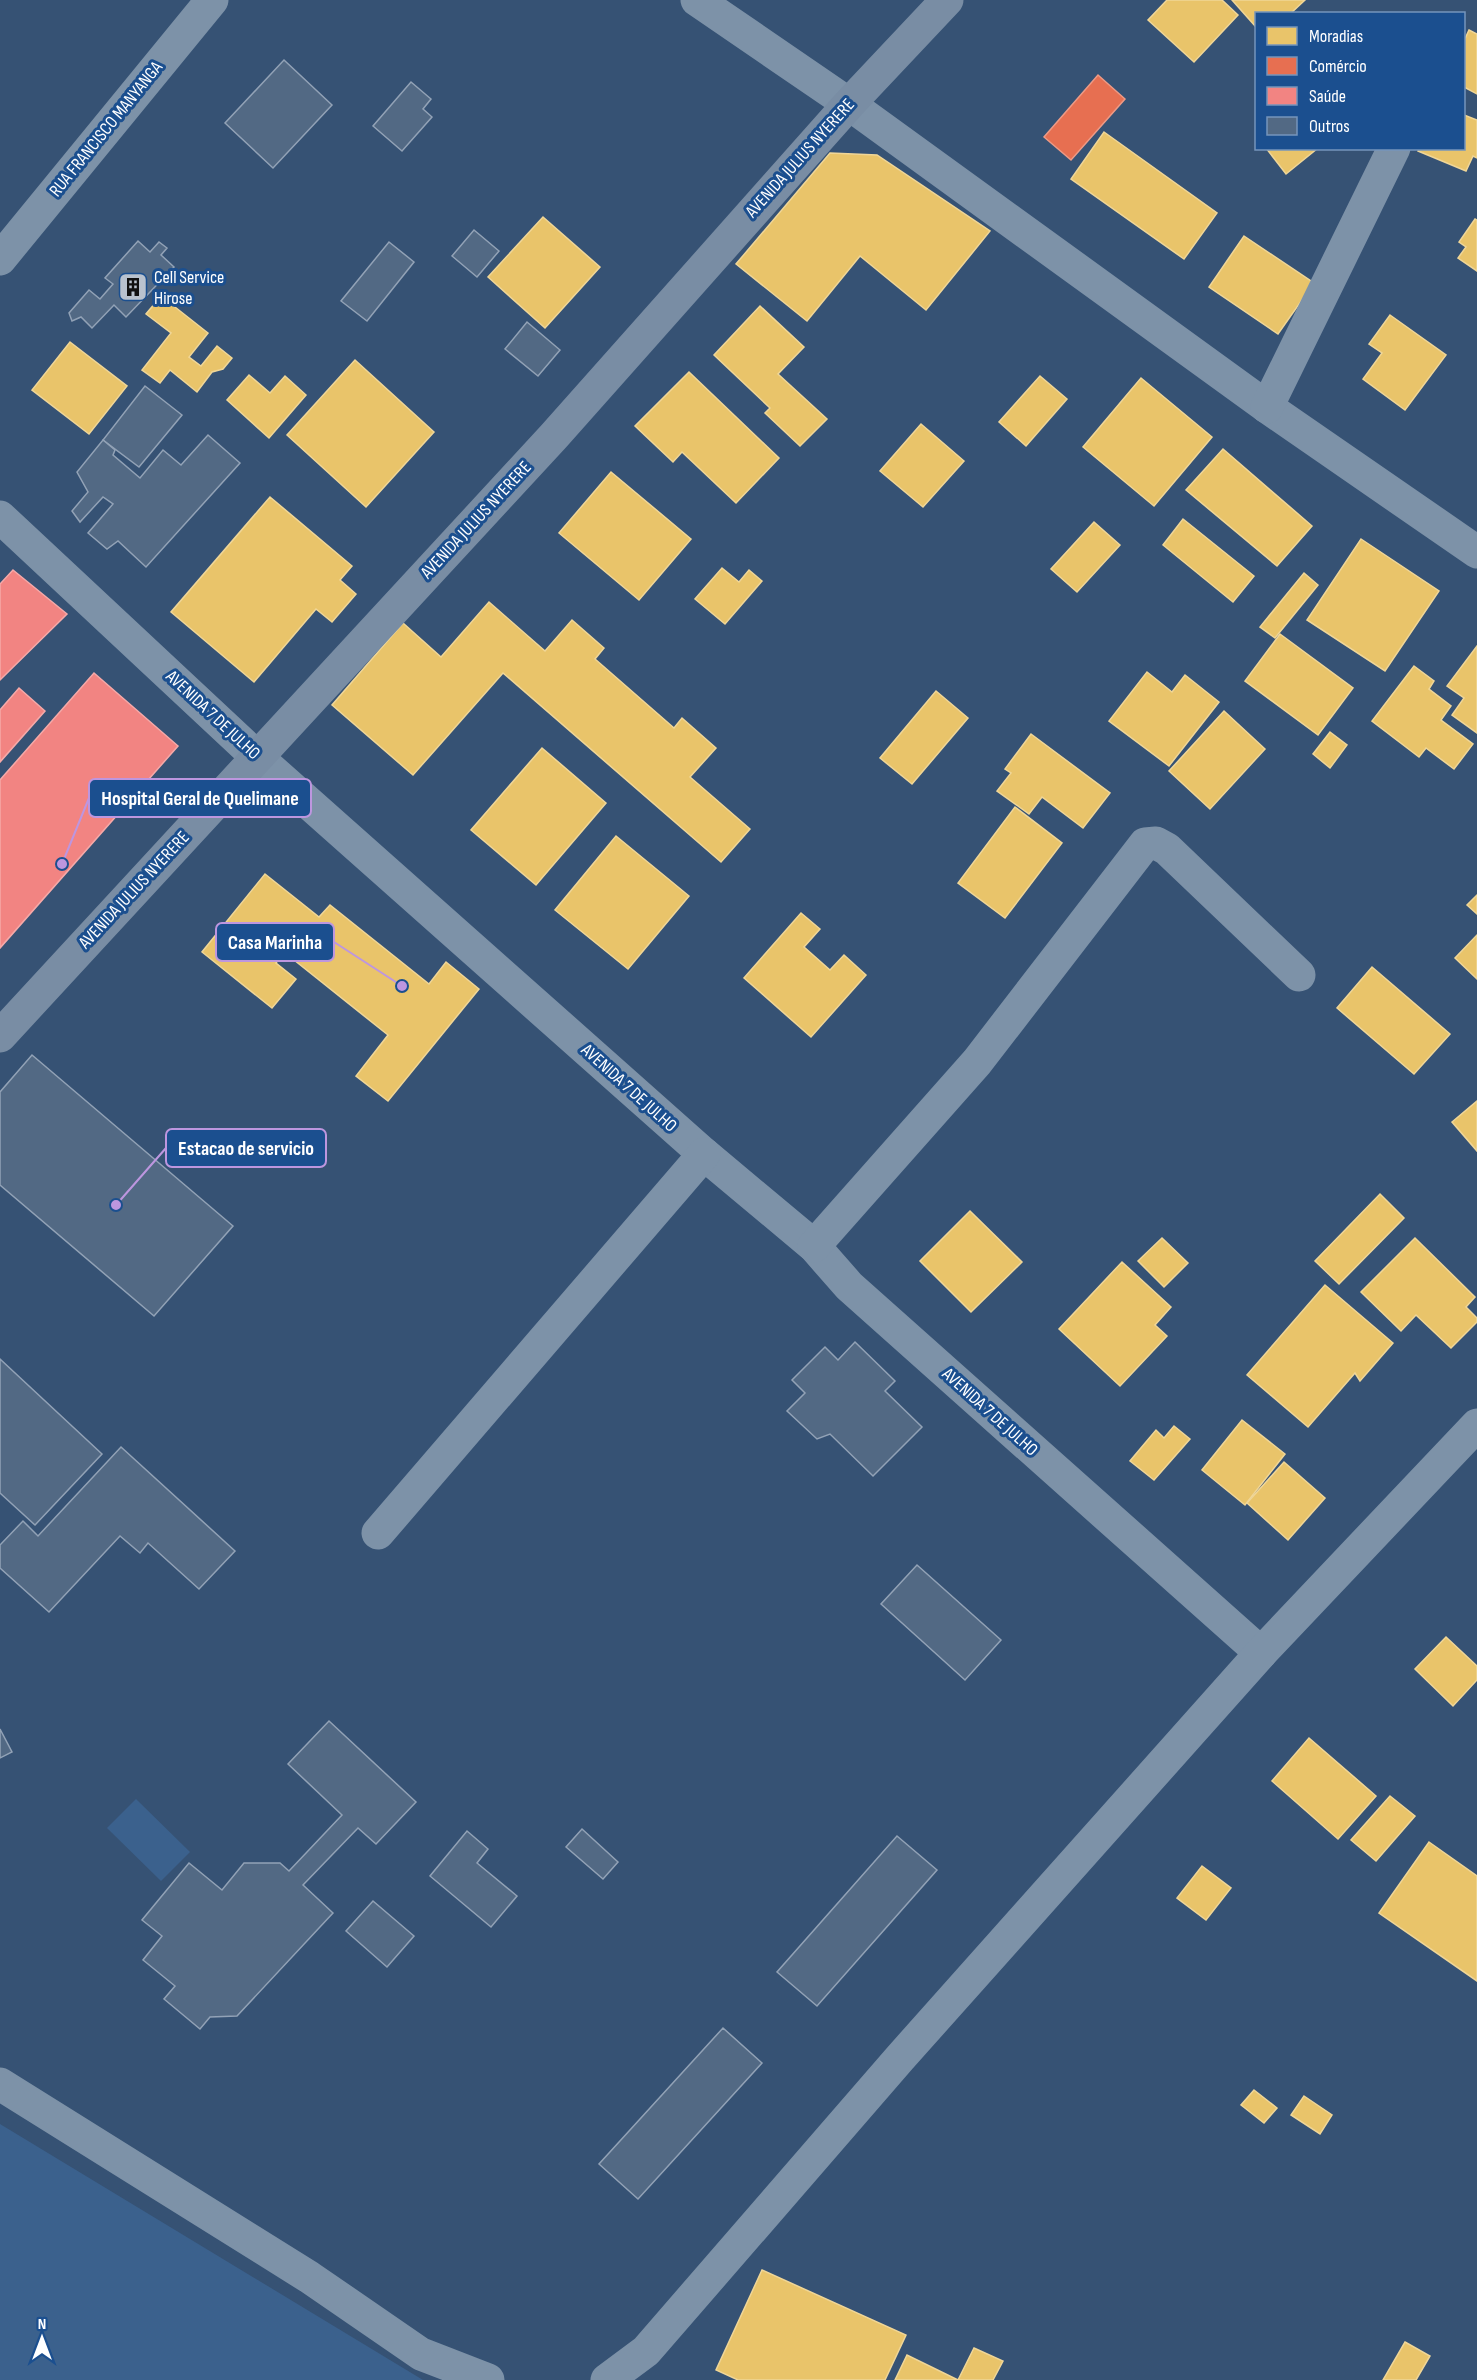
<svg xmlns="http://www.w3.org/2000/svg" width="1477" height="2380" font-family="'Sofia Sans Condensed',sans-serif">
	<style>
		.water { fill: #3b618d }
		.homes { fill: #e9c46a; stroke: #f0d697; stroke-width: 1.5 }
		.shops { fill: #e76f51; stroke: #ee9a85; stroke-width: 1.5 }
		.health { fill: #f28482; stroke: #f6a9a8; stroke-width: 1.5 }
		.building { fill: #526984; stroke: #92a2b6; stroke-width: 1.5 }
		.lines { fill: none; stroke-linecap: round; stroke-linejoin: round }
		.street { stroke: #7d92a8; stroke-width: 33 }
		.secondary { stroke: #798da4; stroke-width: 33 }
		.labels { text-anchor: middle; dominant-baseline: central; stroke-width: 6; stroke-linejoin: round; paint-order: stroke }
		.street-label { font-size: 18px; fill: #fff; stroke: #1b4f8f }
		.poi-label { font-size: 18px; fill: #fff; stroke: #1b4f8f; text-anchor: start }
		.leader { fill: none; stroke: #bd96df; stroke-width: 2 }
		.callout-dot { fill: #bd96df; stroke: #1b4f8f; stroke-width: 2 }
		.callout { fill: #1b4f8f; stroke: #bd96df; stroke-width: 2 }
		.callout-label { font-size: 20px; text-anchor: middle; font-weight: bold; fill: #fff }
	</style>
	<rect width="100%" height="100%" fill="#365274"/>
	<!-- water -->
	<g class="water">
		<path d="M136,1799L190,1852L161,1881L107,1828Z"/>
		<path d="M0,2124L423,2380H0Z"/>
	</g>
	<!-- homes -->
	<g class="homes">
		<path d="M1167,0H1222L1238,15L1194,62L1148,20Z"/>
		<path d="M1232,0H1305L1290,14H1256V27Z"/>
		<path d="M1469,30L1477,34V94L1464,87V41Z"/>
		<path d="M1464,115L1477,120V158L1473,156L1466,171L1418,151L1419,148H1464Z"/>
		<path d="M1104,132L1217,213L1184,259L1071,179Z"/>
		<path d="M1266,148H1318L1286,174Z"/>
		<path d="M830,153L877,155L990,231L926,310L860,256L807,321L736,264Z"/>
		<path d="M543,217L600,267L545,328L488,277Z"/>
		<path d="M1475,219L1477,220V271L1458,258L1466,247L1459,242Z"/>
		<path d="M1244,236L1314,283L1278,334L1209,287Z"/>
		<path d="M161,296L208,333L189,357L201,366L217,346L232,358L223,369L212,372L197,392L170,370L160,383L142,370L171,333L146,314Z"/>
		<path d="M760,306L804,347L778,374L827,419L800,446L765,413L770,408L714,355Z"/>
		<path d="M1390,315L1446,355L1405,410L1363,379L1382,353L1369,344Z"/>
		<path d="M70,342L127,386L89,434L32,390Z"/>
		<path d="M355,360L434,432L366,507L287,435Z"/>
		<path d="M689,372L779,458L736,503L682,452L673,462L635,426Z"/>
		<path d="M249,375L270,393L285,376L306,395L269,438L227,400Z"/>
		<path d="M1040,376L1067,399L1026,446L999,422Z"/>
		<path d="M1141,378L1212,437L1154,506L1083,447Z"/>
		<path d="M921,424L964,461L923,507L880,471Z"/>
		<path d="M1223,449L1312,526L1277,566L1186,490Z"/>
		<path d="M611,472L691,539L639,600L559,533Z"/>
		<path d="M270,497L352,566L340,580L356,594L332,622L316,609L254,682L171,612Z"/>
		<path d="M1183,519L1254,576L1233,602L1163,545Z"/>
		<path d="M1094,522L1120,545L1077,592L1051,569Z"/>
		<path d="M1361,539L1439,591L1385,671L1307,620Z"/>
		<path d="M722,568L739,582L749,570L762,581L725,624L695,599Z"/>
		<path d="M1304,573L1318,585L1275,638L1260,627Z"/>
		<path d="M489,602L545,651L572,620L604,648L595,659L674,728L682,718L716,748L690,777L750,829L721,862L503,673L413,775L332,705L403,623L441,657Z"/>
		<path d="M1280,634L1353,688L1318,735L1245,681Z"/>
		<path d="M1477,646V733L1452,715L1464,698L1447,686Z"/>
		<path d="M1414,666L1434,681L1429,689L1451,706L1441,720L1473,744L1454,769L1426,748L1419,757L1372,721Z"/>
		<path d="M1147,672L1172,692L1185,675L1219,702L1169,766L1109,721Z"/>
		<path d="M936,691L968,718L912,784L880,758Z"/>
		<path d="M1224,711L1265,749L1210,809L1169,771Z"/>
		<path d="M1330,732L1347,745L1330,768L1313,754Z"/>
		<path d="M1031,734L1110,793L1083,828L1042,797L1029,814L997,791L1011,773L1005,769Z"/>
		<path d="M542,748L606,803L536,885L471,830Z"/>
		<path d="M1015,807L1062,843L1005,918L958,883Z"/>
		<path d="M616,836L689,896L628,969L555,910Z"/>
		<path d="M265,874L319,917L330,905L429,984L446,962L479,989L388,1101L356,1076L388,1035L284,952L276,963L296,979L272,1008L202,952Z"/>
		<path d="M1477,895V914L1467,905Z"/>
		<path d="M801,913L820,929L804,947L830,970L844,955L866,975L811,1037L744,978Z"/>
		<path d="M1477,935V979L1455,958Z"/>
		<path d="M1372,967L1450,1034L1414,1074L1337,1008Z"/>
		<path d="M1477,1101V1151L1452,1122Z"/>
		<path d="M1380,1194L1404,1218L1339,1284L1315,1261Z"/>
		<path d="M970,1211L1022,1262L971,1312L920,1261Z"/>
		<path d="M1162,1238L1188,1263L1164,1287L1138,1261Z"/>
		<path d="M1415,1238L1475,1297L1466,1307L1477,1318V1322L1451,1348L1416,1315L1401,1331L1361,1292Z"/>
		<path d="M1122,1262L1171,1307L1155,1325L1167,1336L1120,1386L1059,1329Z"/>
		<path d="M1325,1285L1393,1343L1360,1381L1355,1373L1308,1427L1247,1375Z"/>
		<path d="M1242,1420L1285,1454L1245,1505L1202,1470Z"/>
		<path d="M1174,1426L1190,1439L1154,1480L1130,1461L1156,1430L1164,1438Z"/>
		<path d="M1284,1462L1325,1498L1288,1540L1247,1503Z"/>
		<path d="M1446,1637L1477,1666V1680L1453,1706L1415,1669Z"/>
		<path d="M1309,1738L1376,1796L1338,1839L1272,1781Z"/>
		<path d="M1390,1796L1415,1816L1376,1861L1351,1840Z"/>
		<path d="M1429,1842L1477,1876V1981L1379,1913Z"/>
		<path d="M1202,1866L1231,1888L1206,1920L1177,1898Z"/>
		<path d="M1254,2090L1277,2108L1264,2123L1241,2105Z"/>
		<path d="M1304,2096L1332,2115L1320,2134L1291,2115Z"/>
		<path d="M762,2270L906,2335L885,2380H738L716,2370Z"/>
		<path d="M1405,2342L1430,2356L1416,2380H1383Z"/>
		<path d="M974,2348L1003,2361L993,2380H895L907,2355L958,2380Z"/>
	</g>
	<!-- shops -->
	<path class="shops" d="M1098,75L1125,99L1071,160L1044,137Z"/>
	<!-- health -->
	<g class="health">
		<path d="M13,570L67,614L0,680V584Z"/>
		<path d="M94,673L178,746L0,948V780Z"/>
		<path d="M19,688L45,711L0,762V710Z"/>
	</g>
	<!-- building -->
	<g class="building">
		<path d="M284,60L332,105L273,168L225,123Z"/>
		<path d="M411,82L431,99L423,109L432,117L402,151L373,126Z"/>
		<path d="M474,230L499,251L477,277L452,256Z"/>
		<path d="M138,241L150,252L159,242L167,248L161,255L174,267L126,317L114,305L92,328L81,317L72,321L69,313L89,290L100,299L113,284L105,278Z"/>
		<path d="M389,242L414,262L367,321L341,301Z"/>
		<path d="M527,322L560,350L538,376L505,349Z"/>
		<path d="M145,386L182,415L139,467L103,440Z"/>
		<path d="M208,435L240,463L146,567L118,541L107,549L88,533L113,504L103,497L80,522L72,511L88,492L77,472L103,440L115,450L113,455L140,478L163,450L181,465Z"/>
		<path d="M32,1055L233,1226L154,1316L0,1185V1092Z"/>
		<path d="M855,1342L895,1381L885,1391L922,1427L873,1476L830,1434L817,1439L787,1411L805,1393L792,1380L825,1347L838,1360Z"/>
		<path d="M0,1359L102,1454L35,1525L0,1493Z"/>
		<path d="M121,1447L235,1551L199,1589L148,1543L140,1553L120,1536L49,1612L0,1568V1545L23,1521L38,1536Z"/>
		<path d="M917,1565L1001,1640L965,1680L881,1604Z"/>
		<path d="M329,1721L416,1802L376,1844L358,1828L303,1885L333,1913L237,2016L210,2017L200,2029L164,1999L175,1986L143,1960L162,1936L142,1920L189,1863L222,1890L244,1863H280L289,1871L342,1815L288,1764Z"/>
		<path d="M0,1729L12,1752L0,1758Z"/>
		<path d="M582,1829L618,1862L603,1879L566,1847Z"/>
		<path d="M467,1831L488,1849L477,1863L517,1896L491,1927L430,1876Z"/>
		<path d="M897,1836L937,1870L817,2006L777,1972Z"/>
		<path d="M373,1901L414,1936L387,1967L346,1931Z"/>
		<path d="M723,2028L762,2063L638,2199L599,2164Z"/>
	</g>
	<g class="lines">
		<!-- street -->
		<g class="street">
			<path d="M697,0L849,104L1267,407L1477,552"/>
			<path d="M0,259L212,0"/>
			<path d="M1267,407L1394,148"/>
			<path d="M0,517L258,758L704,1154L814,1246L849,1286L1261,1653"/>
			<path d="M814,1246L977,1062L1145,844L1156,843L1167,849L1299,975"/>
			<path d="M378,1533L704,1154"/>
			<path d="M0,2084L309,2277L421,2354L488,2380"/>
			<path d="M607,2380L646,2351L900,2058L1261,1653L1477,1425"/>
		</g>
		<!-- secondary -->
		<path class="secondary" d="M0,1036L554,436L849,104L947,0"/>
	</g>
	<!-- icons -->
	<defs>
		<g id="building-square" transform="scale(1.5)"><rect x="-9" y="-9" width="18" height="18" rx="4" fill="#b9c2ce" stroke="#1b4f8f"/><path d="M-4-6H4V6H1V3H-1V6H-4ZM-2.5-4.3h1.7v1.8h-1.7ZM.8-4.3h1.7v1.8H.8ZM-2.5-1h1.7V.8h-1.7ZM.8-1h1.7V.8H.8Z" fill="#111"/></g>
	</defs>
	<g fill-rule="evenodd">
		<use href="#building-square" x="133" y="287"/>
	</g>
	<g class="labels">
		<!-- street labels -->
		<g class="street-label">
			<text transform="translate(106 129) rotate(-51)">RUA FRANCISCO MANYANGA</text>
			<text transform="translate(800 158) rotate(-48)">AVENIDA JULIUS NYERERE</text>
			<text transform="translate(476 520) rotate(-47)">AVENIDA JULIUS NYERERE</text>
			<text transform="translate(213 715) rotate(43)">AVENIDA 7 DE JULHO</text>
			<text transform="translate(134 890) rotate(-47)">AVENIDA JULIUS NYERERE</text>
			<text transform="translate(629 1088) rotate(42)">AVENIDA 7 DE JULHO</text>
			<text transform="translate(990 1412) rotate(42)">AVENIDA 7 DE JULHO</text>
		</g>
		<!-- poi labels -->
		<g class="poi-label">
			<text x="154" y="277">Cell Service<tspan x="154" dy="21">Hirose</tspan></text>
		</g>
	</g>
	<!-- callouts -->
	<path class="leader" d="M62 864L89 798M402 986L334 942M116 1205L166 1148"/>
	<g class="callout-dot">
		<circle cx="62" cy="864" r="6"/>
		<circle cx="402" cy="986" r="6"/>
		<circle cx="116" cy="1205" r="6"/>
	</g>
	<g class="callout">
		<rect x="89" y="779" width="222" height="38" rx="6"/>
		<rect x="216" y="923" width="118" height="38" rx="6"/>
		<rect x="166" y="1129" width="160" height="38" rx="6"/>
	</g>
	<g class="callout-label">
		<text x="200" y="805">Hospital Geral de Quelimane</text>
		<text x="275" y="949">Casa Marinha</text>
		<text x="246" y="1155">Estacao de servicio</text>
	</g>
	<!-- legend -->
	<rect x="1255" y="12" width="210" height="138" fill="#1b4f8f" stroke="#7695bc" stroke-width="1.5"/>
	<rect x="1267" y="27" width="30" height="18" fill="#e9c46a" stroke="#7695bc" stroke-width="1.5"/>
	<text x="1309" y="42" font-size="18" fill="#ffffff">Moradias</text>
	<rect x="1267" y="57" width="30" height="18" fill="#e76f51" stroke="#7695bc" stroke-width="1.5"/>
	<text x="1309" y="72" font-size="18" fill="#ffffff">Comércio</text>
	<rect x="1267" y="87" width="30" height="18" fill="#f28482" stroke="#7695bc" stroke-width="1.5"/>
	<text x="1309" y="102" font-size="18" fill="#ffffff">Saúde</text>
	<rect x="1267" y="117" width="30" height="18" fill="#526984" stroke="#7695bc" stroke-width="1.5"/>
	<text x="1309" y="132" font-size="18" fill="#ffffff">Outros</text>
	<!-- north arrow -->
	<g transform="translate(42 2338)" stroke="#1b4f8f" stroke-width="4.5" paint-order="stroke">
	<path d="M0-4.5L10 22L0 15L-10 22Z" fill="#ffffff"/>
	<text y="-9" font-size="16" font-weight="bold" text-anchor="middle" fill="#ffffff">N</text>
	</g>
</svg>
